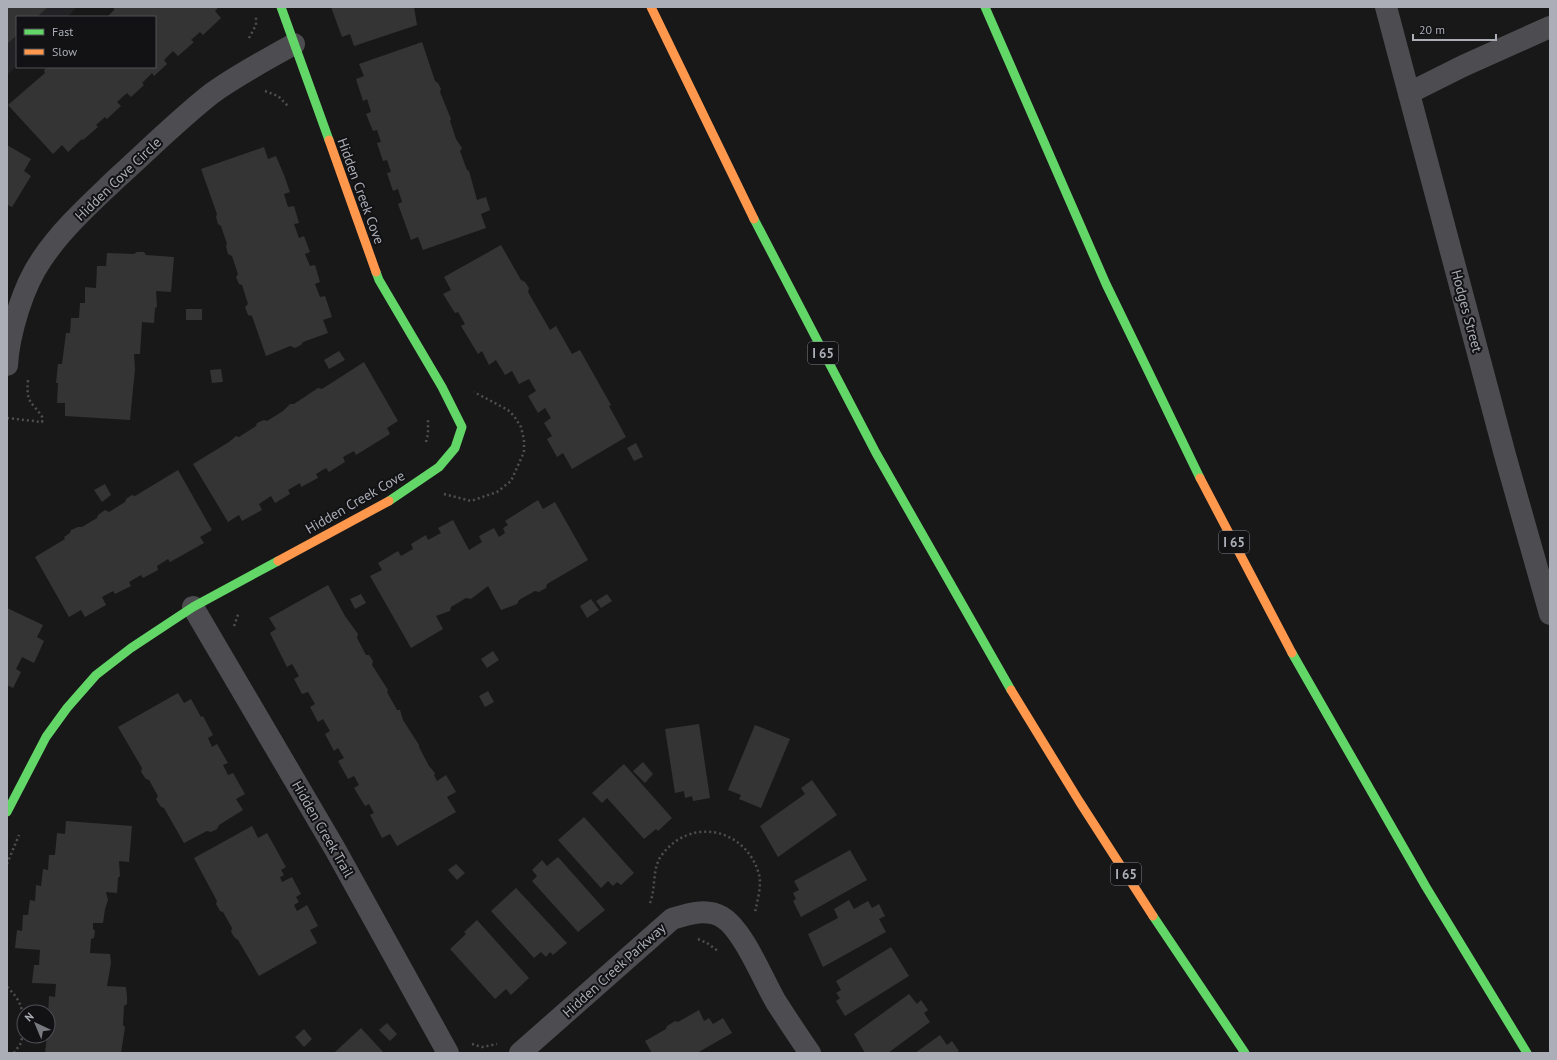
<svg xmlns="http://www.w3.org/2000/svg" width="1557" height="1060" font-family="'PT Sans',sans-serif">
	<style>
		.built { fill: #222224 }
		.building { fill: #343435 }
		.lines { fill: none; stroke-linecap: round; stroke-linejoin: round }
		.path { stroke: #4e4f51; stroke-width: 2.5; stroke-dasharray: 2 3; stroke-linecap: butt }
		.street { stroke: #4d4d51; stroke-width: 22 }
		.fast { stroke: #63d668; stroke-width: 9 }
		.slow { stroke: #ff974d; stroke-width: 9 }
		.labels { text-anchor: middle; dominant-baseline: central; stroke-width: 4; stroke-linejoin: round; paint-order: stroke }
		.shield { fill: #121214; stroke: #7d7f86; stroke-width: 1 }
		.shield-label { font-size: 13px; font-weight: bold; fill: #abaeb7 }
		.street-label { font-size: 14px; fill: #abaeb7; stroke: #121214 }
	</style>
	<rect width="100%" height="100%" fill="#181818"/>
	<!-- built -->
	<path class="built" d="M7,7H77L67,17H17V65L7,75Z"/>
	<!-- building -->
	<g class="building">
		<path d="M7,7H48L37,17H17V35L7,44Z"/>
		<path d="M114,7H219L215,11L221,18L203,35L200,32L191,40L194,42L178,56L173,51L164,60L167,64L154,76L152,73L142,83L144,85L131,97L127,93L117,102L121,106L107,119L105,117L96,125L98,127L83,140L82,139L68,152L62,145L53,154L8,105L45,73L44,70L48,67H155V17H107L114,10Z"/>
		<path d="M331,7H414L417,25L354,46L350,34L342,37Z"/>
		<path d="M422,42L435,81L438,83L441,89L440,92L451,119L450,121L456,139L462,148L460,151L467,170L469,171L477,200L486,197L490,210L481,214L486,228L423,250L418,237L411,240L398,204L402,202L398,189L393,191L387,173L391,172L387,160L383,161L377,143L381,142L377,130L373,131L366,114L371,112L367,99L363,101L356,79L364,76L359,64Z"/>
		<path d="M7,145L31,159L24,171L31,176L12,207L8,205L7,207Z"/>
		<path d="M264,147L268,159L276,156L284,175L290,192L284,194L288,207L294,206L299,223L294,224L299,238L304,236L310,252L305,254L310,266L315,265L320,282L315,284L320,297L325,296L332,317L323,320L328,333L303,342L301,345L295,348L290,346L266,356L252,316L248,315L245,307L248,304L242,285L239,284L236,277L238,274L232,256L228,254L226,246L227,244L221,226L218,224L216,217L217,214L201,169Z"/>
		<path d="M501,245L521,280L525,282L529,288L528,292L550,330L556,326L572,354L580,350L611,405L609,406L626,437L572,469L563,453L557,457L547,439L552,436L544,423L551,418L545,408L538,413L528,396L536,391L529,379L519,384L512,371L505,375L496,360L489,365L482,351L478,354L461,326L465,324L458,312L455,313L443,294L451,290L444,277Z"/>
		<path d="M137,252H144L146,255L174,257L171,292L156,291L157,307L155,308L154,323L142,322L140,354H134L135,369L130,420L65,416V403H57L58,383H56L58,364H62L66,333H70L71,318H79L80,303H85V287L96,288L97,266H106L107,253L134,254Z"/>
		<rect x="186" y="309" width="16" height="11"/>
		<path d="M339,351L345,360L329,369L324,360Z"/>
		<path d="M364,362L398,421L387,428L390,434L356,455L354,451L343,457L345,462L329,472L326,468L316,474L318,478L301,487L300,483L288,490L290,494L275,503L271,496L259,504L262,510L242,521L239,515L228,522L193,464L229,442L236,436L239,437L256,426L257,423L264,420L267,421L283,411L290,404H294L318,388L322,389Z"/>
		<path d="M221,369L223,382L212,383L210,370Z"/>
		<path d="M636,443L643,457L634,461L627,448Z"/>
		<path d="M178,470L212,530L200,537L204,543L170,562L168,559L157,566L158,570L143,578L141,575L129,582L131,586L115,594L113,591L102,597L106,605L85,617L81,610L69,617L35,557L65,539L64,537L70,533L71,530L78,527H82L97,518L98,515L105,510L109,512L125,502L126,499L132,495L135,496Z"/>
		<path d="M105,484L111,495L102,502L94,490Z"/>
		<path d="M538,500L543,509L555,502L588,560L547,584L546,588L539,592L535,591L519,600L517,604L501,610L488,586L471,599L466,598L451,607L450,611L436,616L443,629L411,648L370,576L382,570L378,563L398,551L401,556L413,549L411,544L426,535L428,540L441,533L438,528L453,520L469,550L482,542L479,536L494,528L499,537L505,533L503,528L508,525L505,521Z"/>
		<path d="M328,585L345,616L358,634L357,638L366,655H369L373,661L372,665L388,690L387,692L397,710H400L403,720L419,745V747L429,766L435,773L434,775L437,781L446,775L456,792L447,797L456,812L397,846L390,834L382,838L370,815L374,813L369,804L365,806L354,788L359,785L354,776L348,779L338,761L344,758L338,748L334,751L325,734L330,731L323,719L318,722L310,707L315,704L308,692L302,694L294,679L299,676L292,664L287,667L270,633L276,629L269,618Z"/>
		<path d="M361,594L366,603L355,609L350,599Z"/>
		<path d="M607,594L612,601L601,608L596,601Z"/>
		<path d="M591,599L599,610L587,618L580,606Z"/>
		<path d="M7,608L43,625L37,637L44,641L34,663L22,657L16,669L21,672L13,688L7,685Z"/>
		<path d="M493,651L499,660L487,668L481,659Z"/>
		<path d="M488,691L494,702L485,707L479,696Z"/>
		<path d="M178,693L184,703L191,699L201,717L203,716L213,735L208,738L212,747L217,744L228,763L223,765L228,775L233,773L245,794L236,799L243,810L219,825L217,829L211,832L207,831L184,843L164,808L161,807L156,799L158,796L149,780L146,779L141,772L142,768L118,727Z"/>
		<path d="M699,724L710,798L693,801L692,796L685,798L684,791L675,793L665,729Z"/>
		<path d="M755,725L790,739L761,808L739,799L741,795L728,790Z"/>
		<path d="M643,762L653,774L645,783L633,771Z"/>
		<path d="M624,764L672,818L658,831L656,829L644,839L607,798L602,803L592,793Z"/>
		<path d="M812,780L837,815L778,857L760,826L805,794L801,788Z"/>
		<path d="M584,817L634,873L621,885L617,882L613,886L608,881L601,888L558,840Z"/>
		<path d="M66,821L132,826L129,862L119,861L120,876L118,878L117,893L106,892L108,900L105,909L103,923H93V929L95,931L94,938L91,939L90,953L110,954L111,963L107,986L126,987L127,997V1004L124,1006L123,1025L125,1027L121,1053H45L48,1028L52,1029L53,1016L48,1015L49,996L55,997L56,984L32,983L34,965H39L40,950L15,948L17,930L22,931L23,915H28L30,900L35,901L36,885L41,886L43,869L48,870L49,855H55L57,833L65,834Z"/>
		<path d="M252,826L258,838L267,833L286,867L281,870L284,875L280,877L282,882L292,877L301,894L296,897L299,902L294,905L297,911L307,905L318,926L310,930L317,943L259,976L238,940L235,938L231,932L232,928L223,912L220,911L216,904L217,901L194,858Z"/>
		<path d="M850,850L867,880L801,917L793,901L796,899L793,893L799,890L794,881Z"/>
		<path d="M558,857L605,910L578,932L532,881L537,876L532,870L542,860L547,866Z"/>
		<path d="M456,864L465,873L457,880L448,870Z"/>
		<path d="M516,888L567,943L553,955L550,952L546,957L541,952L534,958L491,911Z"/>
		<path d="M849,900L854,909L868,901L872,908L879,904L885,916L879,919L886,932L823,967L808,934L838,918L834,909Z"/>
		<path d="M477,920L529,978L511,995L506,989L495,999L450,949L466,934L464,932Z"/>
		<path d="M891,947L909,976L845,1016L836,1001L840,998L836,993L841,990L836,981Z"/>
		<path d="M909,994L917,1004L921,1000L928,1010L924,1013L930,1022L888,1053H865L854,1034Z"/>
		<path d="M699,1010L704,1021L709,1018L713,1024L723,1018L732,1033L697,1053H652L645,1041L666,1029L667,1026L675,1021L678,1022Z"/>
		<path d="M387,1023L397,1034L390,1041L379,1030Z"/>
		<path d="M361,1028L384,1053H335V1052Z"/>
		<path d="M304,1029L312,1039L304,1047L295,1037Z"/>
		<path d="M940,1035L947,1045L952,1041L959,1051L956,1053H915Z"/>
	</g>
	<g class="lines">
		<!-- path -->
		<g class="path">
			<path d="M249,38L256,25V17"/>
			<path d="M265,91L278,96L288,106"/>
			<path d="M7,418L42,422L43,418C31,400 26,404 28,380"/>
			<path d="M426,442L428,434V419"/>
			<path d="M444,494L471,501L497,492L511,481L524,452V440L521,427L514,416L508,410L474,392"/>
			<path d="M234,626L239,612"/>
			<path d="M7,864L19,835"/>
			<path d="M650,903C656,888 652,869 661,856C689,817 743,827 758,871C763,884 757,900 755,913"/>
			<path d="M698,939L707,943L718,951"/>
			<path d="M7,987C21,1000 23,1009 24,1028"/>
			<path d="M472,1044L482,1047L497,1044"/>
			<path d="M14,1053L21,1043L24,1028"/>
		</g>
		<!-- street -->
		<g class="street">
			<path d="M1386,7L1505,455L1550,614"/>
			<path d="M1409,93L1463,66L1550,27"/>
			<path d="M7,365C9,333 23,286 42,259C62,229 90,204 116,179C147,151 178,120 211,94C237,75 266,60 294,44"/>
			<path d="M193,607L335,849L448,1053"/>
			<path d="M520,1053L672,919C688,914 706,908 722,917C743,929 763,980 776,1002C787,1019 798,1036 810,1053"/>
		</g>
		<!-- fast -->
		<g class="fast">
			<path d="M281,7L329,140"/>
			<path d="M985,7L1106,284L1200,478"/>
			<path d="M754,219L876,453L1011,690"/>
			<path d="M376,272L379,280L442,387L462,427L455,448L439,467L389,501"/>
			<path d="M1292,653L1426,887L1527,1053"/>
			<path d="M7,812L46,737L67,708L96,675L131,648L193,607L278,561"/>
			<path d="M1153,916L1245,1053"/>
		</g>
		<!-- slow -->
		<g class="slow">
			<path d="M651,7L754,219"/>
			<path d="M329,140L376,272"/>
			<path d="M1200,478L1292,653"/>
			<path d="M278,561L389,501"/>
			<path d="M1011,690L1079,801L1153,916"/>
		</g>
	</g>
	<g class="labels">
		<!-- shield labels -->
		<g class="shield">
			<rect x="808" y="342" width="30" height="22" rx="3"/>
			<rect x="1219" y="531" width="30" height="22" rx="3"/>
			<rect x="1111" y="863" width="30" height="22" rx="3"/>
		</g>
		<g class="shield-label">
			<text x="823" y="353">I 65</text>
			<text x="1234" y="542">I 65</text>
			<text x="1126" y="874">I 65</text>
		</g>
		<!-- street labels -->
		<g class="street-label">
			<text transform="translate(118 179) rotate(-44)">Hidden Cove Circle</text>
			<text transform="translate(361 191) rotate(70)">Hidden Creek Cove</text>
			<text transform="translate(1467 311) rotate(75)">Hodges Street</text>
			<text transform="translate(355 502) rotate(-30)">Hidden Creek Cove</text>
			<text transform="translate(323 829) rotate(60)">Hidden Creek Trail</text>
			<text transform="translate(614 970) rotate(-42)">Hidden Creek Parkway</text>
		</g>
	</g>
	<!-- border -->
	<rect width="1557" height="1060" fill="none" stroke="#abaeb7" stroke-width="16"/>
	<!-- legend -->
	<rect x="16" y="16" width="140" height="52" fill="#121214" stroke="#4f5055"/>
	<rect x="24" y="29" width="20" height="6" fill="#63d668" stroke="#4f5055"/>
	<text x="52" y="36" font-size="12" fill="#abaeb7">Fast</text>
	<rect x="24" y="49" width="20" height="6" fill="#ff974d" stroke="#4f5055"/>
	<text x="52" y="56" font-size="12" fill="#abaeb7">Slow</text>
	<!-- north arrow -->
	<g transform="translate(36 1024) rotate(316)"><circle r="19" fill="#121214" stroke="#4f5055"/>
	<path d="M0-3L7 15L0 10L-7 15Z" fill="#787a7f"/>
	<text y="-6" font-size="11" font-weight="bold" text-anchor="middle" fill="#abaeb7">N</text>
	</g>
	<!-- scale -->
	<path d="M1413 34v6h83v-6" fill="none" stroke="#abaeb7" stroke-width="2"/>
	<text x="1419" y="34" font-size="12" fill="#abaeb7" stroke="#121214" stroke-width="3" paint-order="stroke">20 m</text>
</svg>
